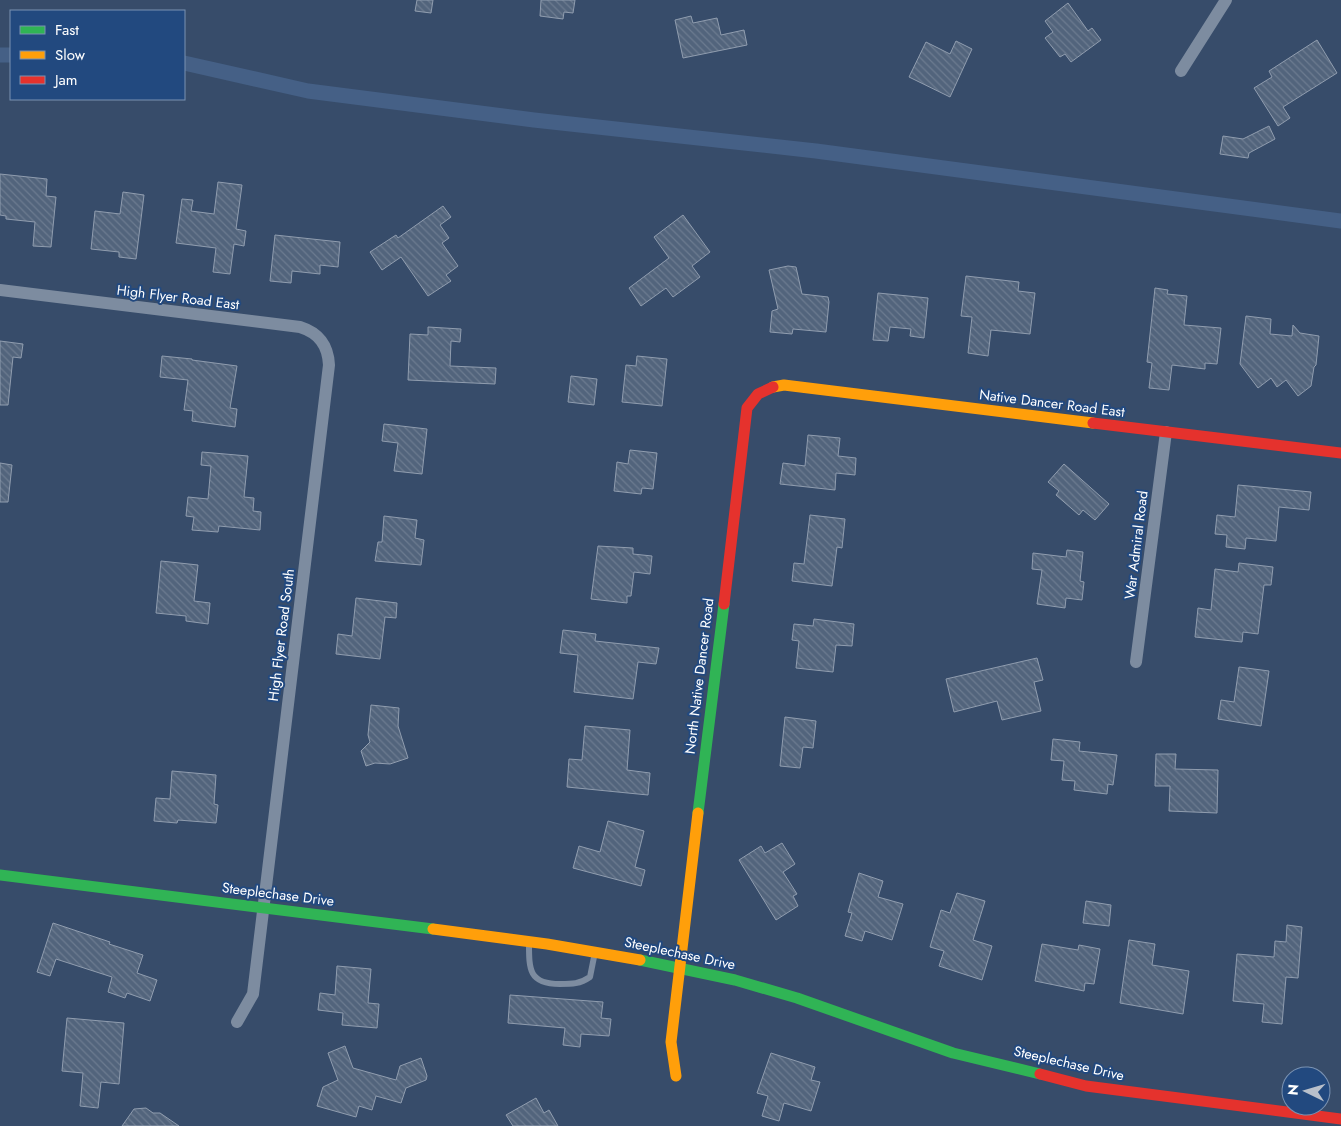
<svg xmlns="http://www.w3.org/2000/svg" width="1341" height="1126" font-family="Jost,sans-serif">
	<style>
		.lines { fill: none; stroke-linecap: round; stroke-linejoin: round }
		.canal { stroke: #456086; stroke-width: 15 }
		.building { fill: url(#building-back-hatch); stroke: #909daf }
		.lane { stroke: #7d8ca0; stroke-width: 6 }
		.street { stroke: #7d8ca0; stroke-width: 12 }
		.fast { stroke: #30b455; stroke-width: 11 }
		.slow { stroke: #ff9f0a; stroke-width: 11 }
		.jam { stroke: #e5322d; stroke-width: 11 }
		.labels { text-anchor: middle; dominant-baseline: central; stroke-width: 4; stroke-linejoin: round; paint-order: stroke }
		.street-label { font-size: 14px; fill: #fff; stroke: #22497f }
	</style>
	<defs>
		<pattern id="building-back-hatch" width="6" height="6" patternUnits="userSpaceOnUse" patternTransform="scale(1.25)"><rect width="6" height="6" fill="#52647c"/><path d="M-1 5l2 2M0 0l6 6M5-1l2 2" fill="none" stroke="#6c7b90"/></pattern>
	</defs>
	<rect width="100%" height="100%" fill="#374c6a"/>
	<g class="lines">
		<!-- canal -->
		<g class="canal">
			<path d="M0,55H11"/>
			<path d="M184,63L308,91L534,120L816,151L1341,221"/>
		</g>
	</g>
	<!-- building -->
	<g class="building">
		<path d="M417,0H433L431,13L415,11Z"/>
		<path d="M541,0H575L573,13L564,12L563,19L540,16Z"/>
		<path d="M1068,3L1088,31L1092,28L1101,40L1071,62L1065,54L1060,57L1045,38L1053,32L1045,21Z"/>
		<path d="M691,16L693,23L717,18L721,35L744,30L747,45L683,58L675,20Z"/>
		<path d="M1317,40L1337,73L1283,107L1290,118L1278,126L1254,88L1272,77L1269,71Z"/>
		<path d="M956,41L972,49L950,97L909,77L926,42L950,54Z"/>
		<path d="M1269,126L1275,139L1249,153L1248,158L1220,154L1223,136L1243,139Z"/>
		<path d="M0,174L47,179L46,196L56,197L51,247L33,246L35,222L6,219V216L0,215Z"/>
		<path d="M218,182L242,185L236,229L246,231L244,246L234,244L230,274L213,272L216,248L176,243L182,199L193,200L191,211L214,214Z"/>
		<path d="M123,192L144,195L136,259L119,257V252L91,249L95,211L120,214Z"/>
		<path d="M443,206L451,217L440,225L449,238L442,243L458,266L446,275L451,281L428,296L401,257L382,270L370,252L396,235L398,238Z"/>
		<path d="M683,215L710,252L692,266L700,277L673,297L666,288L641,306L629,288L669,258L654,237Z"/>
		<path d="M275,235L340,242L338,267L320,265V274L292,271L291,283L270,281Z"/>
		<path d="M788,266L796,267L802,294L828,297L829,302L826,332L793,329L792,334L770,332L772,311L778,309L769,270Z"/>
		<path d="M966,276L1019,282L1018,291L1035,293L1030,334L991,330L988,356L968,353L972,317L961,316Z"/>
		<path d="M1155,288L1168,290L1167,294L1187,296L1184,325L1221,328L1217,364L1205,363V369L1172,365L1169,390L1149,388L1152,363L1147,362Z"/>
		<path d="M878,293L928,298L924,338L910,336L911,329L890,327L888,341L873,340Z"/>
		<path d="M1246,316L1271,319L1270,334L1292,336L1293,325L1300,333L1319,336L1316,365L1314,367L1311,386L1298,396L1286,380L1277,387L1271,378L1258,388L1240,364Z"/>
		<path d="M428,327L461,329L460,342L451,341L450,366L496,368L495,384L408,380L410,334L428,335Z"/>
		<path d="M0,341L23,344L21,358L13,357L8,405H0Z"/>
		<path d="M162,356L192,359V360L237,366L230,408L237,409L235,427L192,421L193,411L184,410L188,380L160,377Z"/>
		<path d="M637,356L667,359L662,406L622,402L626,365L636,366Z"/>
		<path d="M571,376L597,379L594,405L568,402Z"/>
		<path d="M384,424L427,429L422,474L394,471L398,443L382,441Z"/>
		<path d="M808,435L840,438L838,456L856,458L855,475L836,473L835,490L780,484L783,463L805,466Z"/>
		<path d="M630,450L657,453L653,489L642,488L641,494L614,491L617,462L628,464Z"/>
		<path d="M202,452L248,456L244,497L254,498L253,511L261,512L260,530L219,526L218,532L192,530L194,517L186,516L188,497L208,499L211,466L201,465Z"/>
		<path d="M0,463L12,465L8,502H0Z"/>
		<path d="M1064,464L1109,504L1095,520L1083,510L1079,515L1056,495L1059,491L1048,482Z"/>
		<path d="M1238,485L1311,492L1309,510L1279,507L1276,541L1246,538L1245,549L1226,547L1227,535L1215,534L1217,515L1235,517Z"/>
		<path d="M810,515L845,519L842,548L837,547L832,586L792,581L794,563L804,564Z"/>
		<path d="M384,516L417,520L415,538L424,540L421,565L375,561L378,542H382Z"/>
		<path d="M598,546L633,548V554L652,556L650,574L634,572L631,596H627V603L591,599Z"/>
		<path d="M1067,550L1083,552L1080,581L1084,582L1082,600L1066,598L1065,608L1037,604L1042,570L1032,569L1033,553L1066,557Z"/>
		<path d="M161,561L198,565L194,601L210,603L208,624L186,621V616L156,613Z"/>
		<path d="M1239,563L1273,567L1271,585H1264L1258,634L1243,632L1242,642L1195,637L1198,608L1211,610L1215,569L1238,572Z"/>
		<path d="M356,598L397,603L396,618L385,617L380,659L336,654L338,634L352,636Z"/>
		<path d="M814,619L854,624L852,646L836,645L833,672L796,668L799,641L792,640L794,624L813,626Z"/>
		<path d="M563,630L596,634L595,641L659,648L656,664L638,662L633,699L574,692L578,655L560,653Z"/>
		<path d="M1037,658L1043,680L1034,682L1041,711L1002,720L997,701L954,712L946,679Z"/>
		<path d="M1239,667L1269,671L1261,726L1218,719L1221,700L1234,702Z"/>
		<path d="M371,705L399,708L398,726L408,758L390,764L375,763L366,766L361,751L370,742L368,735Z"/>
		<path d="M785,717L816,721L813,748L803,747L800,768L780,766Z"/>
		<path d="M585,726L630,730L627,770L650,773L648,795L567,787L569,759L582,760Z"/>
		<path d="M1053,739L1080,742L1079,751L1117,755L1113,785L1108,784L1107,794L1074,790L1075,781L1062,780L1064,761L1051,760Z"/>
		<path d="M1156,754H1176L1175,769L1218,770L1217,813L1169,811L1170,786H1155Z"/>
		<path d="M172,771L216,775L214,804L218,805L216,823L178,820L177,823L154,821L156,798L170,799Z"/>
		<path d="M608,821L644,831L635,867L645,870L641,886L573,868L579,846L600,852Z"/>
		<path d="M782,843L795,864L783,872L797,894L793,896L798,906L776,920L739,860L761,846L765,853Z"/>
		<path d="M859,873L883,881L878,897L903,904L892,940L865,931L862,941L845,936L852,913L848,912Z"/>
		<path d="M957,893L985,901L973,940L992,946L982,980L939,966L944,951L930,947L941,910L950,913Z"/>
		<path d="M1086,901L1111,905L1109,926L1083,923Z"/>
		<path d="M53,923L110,942L109,944L143,955L137,973L157,980L150,1001L127,993L125,998L108,992L112,977L56,959L50,976L37,972Z"/>
		<path d="M1287,925L1302,927L1298,978L1286,977L1282,1024L1262,1022L1264,1004L1233,1001L1237,954L1274,957L1275,941L1286,942Z"/>
		<path d="M1129,940L1155,944L1152,965L1189,971L1183,1014L1120,1003Z"/>
		<path d="M1042,944L1078,950L1079,945L1100,949L1094,984L1085,983L1084,991L1035,981Z"/>
		<path d="M337,966L371,969L368,1003L379,1004L377,1028L342,1025L343,1013L318,1010L320,993L335,995Z"/>
		<path d="M510,995L603,1002L601,1018L611,1019L609,1036L581,1034L580,1047L563,1045L565,1028L508,1023Z"/>
		<path d="M67,1018L124,1023L119,1084L101,1082L98,1108L80,1106L83,1073L62,1071Z"/>
		<path d="M345,1046L353,1068L396,1080L400,1066L421,1058L427,1076L426,1080L406,1088L401,1103L376,1096L372,1110L359,1106L356,1117L317,1106L323,1087L338,1080L328,1053Z"/>
		<path d="M771,1053L815,1067L811,1080L820,1082L811,1111L784,1103L779,1121L762,1116L768,1096L757,1093Z"/>
		<path d="M536,1098L544,1113L549,1110L558,1126H513L506,1115Z"/>
		<path d="M146,1108L153,1113H160L179,1126H122L134,1109Z"/>
	</g>
	<g class="lines">
		<!-- lane -->
		<path class="lane" d="M529,943C529,970 529,984 560,984C572,984 580,984 590,977L595,952"/>
		<!-- street -->
		<g class="street">
			<path d="M1181,71L1226,0"/>
			<path d="M0,290L300,327C319,333 328,345 329,365L253,994L237,1022"/>
			<path d="M1136,662L1166,432"/>
		</g>
		<!-- fast -->
		<g class="fast">
			<path d="M698,813L724,604"/>
			<path d="M0,875L433,929"/>
			<path d="M640,960L735,980L797,998L953,1053L1040,1074"/>
		</g>
		<!-- slow -->
		<g class="slow">
			<path d="M773,387L784,385L1093,423"/>
			<path d="M433,929L547,944L640,960"/>
			<path d="M676,1076L671,1042L698,813"/>
		</g>
		<!-- jam -->
		<g class="jam">
			<path d="M1093,423L1341,453"/>
			<path d="M724,604L747,408L758,394L773,387"/>
			<path d="M1040,1074L1086,1086L1341,1119"/>
		</g>
	</g>
	<g class="labels">
		<!-- street labels -->
		<g class="street-label">
			<text transform="translate(178 297) rotate(7)">High Flyer Road East</text>
			<text transform="translate(1052 403) rotate(7)">Native Dancer Road East</text>
			<text transform="translate(1136 545) rotate(-83)">War Admiral Road</text>
			<text transform="translate(281 635) rotate(-83)">High Flyer Road South</text>
			<text transform="translate(699 676) rotate(-83)">North Native Dancer Road</text>
			<text transform="translate(278 894) rotate(7)">Steeplechase Drive</text>
			<text transform="translate(680 953) rotate(12)">Steeplechase Drive</text>
			<text transform="translate(1069 1063) rotate(13)">Steeplechase Drive</text>
		</g>
	</g>
	<!-- legend -->
	<rect x="10" y="10" width="175" height="90" fill="#22497f" stroke="#7a92b2"/>
	<rect x="20" y="26" width="25" height="8" fill="#30b455" stroke="#7a92b2"/>
	<text x="55" y="35" font-size="15" fill="#ffffff">Fast</text>
	<rect x="20" y="51" width="25" height="8" fill="#ff9f0a" stroke="#7a92b2"/>
	<text x="55" y="60" font-size="15" fill="#ffffff">Slow</text>
	<rect x="20" y="76" width="25" height="8" fill="#e5322d" stroke="#7a92b2"/>
	<text x="55" y="85" font-size="15" fill="#ffffff">Jam</text>
	<!-- north arrow -->
	<g transform="translate(1306 1091) rotate(275)"><circle r="24" fill="#22497f" stroke="#7a92b2"/>
	<path d="M0-4L9 19L0 12L-9 19Z" fill="#b9c0cb"/>
	<text y="-8" font-size="14" font-weight="bold" text-anchor="middle" fill="#ffffff">N</text>
	</g>
</svg>
